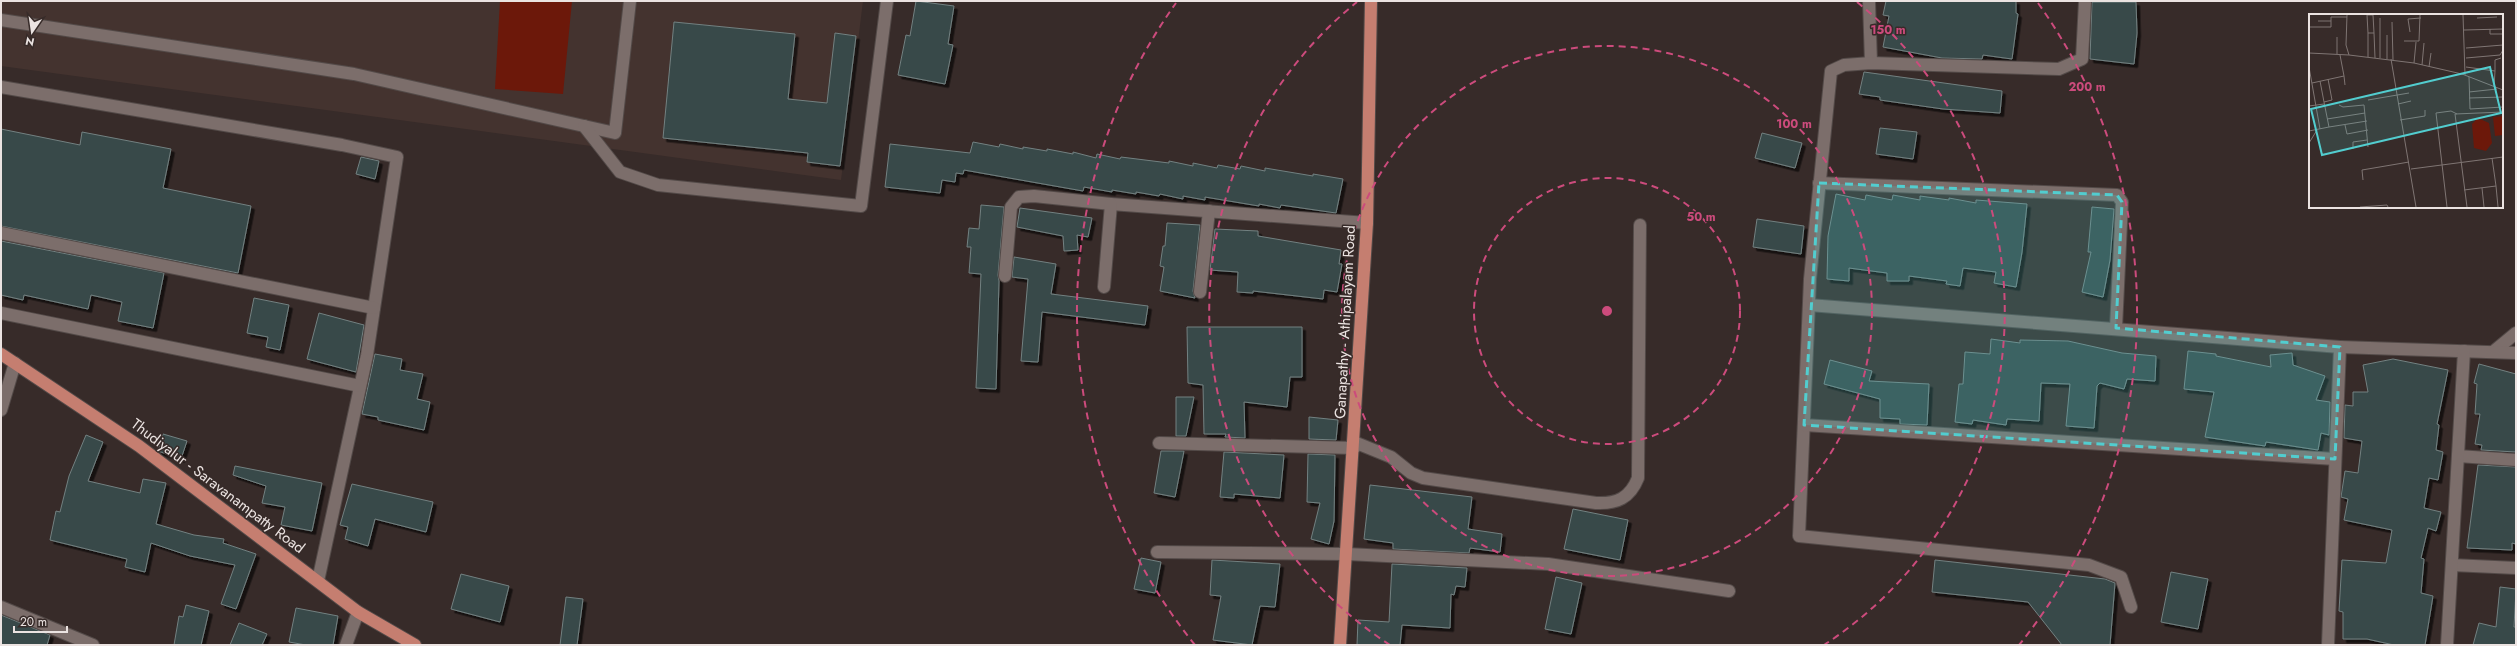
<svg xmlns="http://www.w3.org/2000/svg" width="2517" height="646" font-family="Jost,sans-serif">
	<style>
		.built { fill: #44332f }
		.green { fill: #6c180a }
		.building { fill: #394848; stroke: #728181; filter: url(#shadow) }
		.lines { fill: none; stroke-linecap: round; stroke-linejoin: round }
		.minor-casing { stroke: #534a48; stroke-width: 14 }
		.major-casing { stroke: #534a48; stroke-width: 14 }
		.minor { stroke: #7c6e6b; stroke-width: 12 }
		.major { stroke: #c57e70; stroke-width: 12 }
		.marked { fill: #52cdcf; fill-opacity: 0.2; stroke: #52cdcf; stroke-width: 3; stroke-dasharray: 8 5; stroke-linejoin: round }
		.ring { fill: none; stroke: #cc4b7c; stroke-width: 2; stroke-dasharray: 7 5 }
		.labels { text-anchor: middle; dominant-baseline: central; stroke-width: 3; stroke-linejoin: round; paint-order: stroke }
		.street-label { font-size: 15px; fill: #ebe3e1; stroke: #372b29 }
		.inset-road { fill: none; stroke: #7f7573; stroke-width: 1 }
		.view { fill: #52cdcf; fill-opacity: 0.15; stroke: #52cdcf; stroke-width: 2 }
		.inset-edge { fill: none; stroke: #ebe3e1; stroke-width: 2 }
		.centre { fill: #cc4b7c; stroke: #372b29; stroke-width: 2 }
		.ring-label { font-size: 12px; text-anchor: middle; font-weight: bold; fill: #cc4b7c; stroke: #372b29; stroke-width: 3; stroke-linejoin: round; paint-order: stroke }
	</style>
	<defs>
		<filter id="shadow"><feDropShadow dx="3.5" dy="3.5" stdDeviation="0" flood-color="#0009"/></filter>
	</defs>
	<rect width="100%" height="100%" fill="#372b29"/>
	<!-- built -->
	<path class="built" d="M1,1H863L841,180L1,66Z"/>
	<!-- green -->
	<path class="green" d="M500,1H572L563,94L495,89Z"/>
	<!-- building -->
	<g class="building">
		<path d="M916,1L954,6L948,44L953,45L945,84L898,75L906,35L910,36Z"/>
		<path d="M1886,1H2016V13L2018,14L2012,59L1983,55L1982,59L1942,58L1883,47L1889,16L1883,15Z"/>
		<path d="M2092,2H2136L2137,33L2134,64L2090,59Z"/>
		<path d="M674,22L795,34L788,99L827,103L835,33L856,36L840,166L807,162L808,153L663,138Z"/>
		<path d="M1864,72L2002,91L2000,113L1943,109L1880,100V97L1859,94Z"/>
		<path d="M1880,128L1917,132L1913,159L1876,154Z"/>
		<path d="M1,129L80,145L82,132L171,149L163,188L251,206L238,273L1,226Z"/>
		<path d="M1762,133L1802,143L1795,168L1755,158Z"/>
		<path d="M973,142L999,147L1000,144L1023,149V147L1047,151V149L1073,154V152L1096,158L1097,154L1120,159L1121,157L1169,163V161L1193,166V163L1217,168L1218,165L1240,169L1241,166L1265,171V168L1313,176V174L1343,179L1336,213L1281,205L1280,208L1259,204V206L1205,197V200L1183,196V199L1160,194L1159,196L1136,192V194L1112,190V192L1084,187L1083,191L964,170L963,174L956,173L955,182L942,180L940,193L885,187L890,144L970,153Z"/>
		<path d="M361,157L379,161L375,179L356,174Z"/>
		<path d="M1836,194L1865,200L1866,195L1892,200L1893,195L1920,200V196L1949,200V198L1976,203V200L2027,204L2022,252L2016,287L1994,283L1996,272L1963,268L1960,286L1946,284L1947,281L1909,276V281H1887V273L1849,268V281L1827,279L1828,236Z"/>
		<path d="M981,205L1004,207L998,275L999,281L996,389L976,388L981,274L969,273L971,247H967L969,228L979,229Z"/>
		<path d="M2092,207L2114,209L2110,260L2103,297L2082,292L2091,252H2088Z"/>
		<path d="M1020,208L1092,218L1088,237L1077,235L1078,250L1064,251L1063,236L1017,227Z"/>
		<path d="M1757,219L1804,226L1801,254L1753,247Z"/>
		<path d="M1167,223L1200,225L1193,291L1195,298L1160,291L1164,267L1160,266L1163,246H1165Z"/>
		<path d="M1215,229L1258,231V236L1341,250L1339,264H1342L1337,292L1324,290L1323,299L1253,291V293L1237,292L1238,272L1210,270Z"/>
		<path d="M1,241L164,273L153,328L118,321L122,302L91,295L88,309L24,295L23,300L1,295Z"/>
		<path d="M1014,257L1056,264L1051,294L1148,306L1145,325L1042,312L1038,362L1021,361L1028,279L1012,277Z"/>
		<path d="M254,298L289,305L280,350L266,347L268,337L247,333Z"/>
		<path d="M319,313L364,325L356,372L307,359Z"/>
		<path d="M1187,327H1302V377H1290L1287,407L1244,402L1245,438L1225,437L1226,434H1204L1203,385L1188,383Z"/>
		<path d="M1991,339L2020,343V340L2068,341L2122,353L2156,356L2155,381L2127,379L2124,389L2100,383L2097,386L2094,428L2066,426L2070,384L2041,383L2039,421L2007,419L2006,425L1973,420L1972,424L1955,422L1959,384H1963L1965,352L1990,354Z"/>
		<path d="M2188,351L2216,354V356L2271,367L2270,355L2292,353L2293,365L2325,376L2316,400L2330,402L2329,435L2321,433L2318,450L2266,442L2265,446L2205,437L2214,392L2184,389Z"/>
		<path d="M375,354L402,359L400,370L423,374L417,399L430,402L424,430L378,420V417L362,414Z"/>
		<path d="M2393,359L2448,370L2437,424L2439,425L2436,450L2443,452L2438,480L2429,478L2424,508L2441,512L2436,531L2428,528L2421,558L2424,559L2421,593L2433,596L2425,645H2394L2367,639H2343V612L2339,611L2342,560L2386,563L2392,530L2344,520L2348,499L2341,497L2345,471L2358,473L2362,441L2344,438L2345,405L2353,406V392H2368L2363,365Z"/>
		<path d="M1830,360L1872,371L1869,381L1929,384L1927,425L1900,424V419L1880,418V399L1824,384Z"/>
		<path d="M2479,364L2516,374V452L2481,450L2482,445L2475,444L2480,414H2475L2477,384L2474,383Z"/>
		<path d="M1176,397H1194L1186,436H1176Z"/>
		<path d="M1309,417L1338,420L1336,440L1309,439Z"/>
		<path d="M163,434L187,441L181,459L158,451Z"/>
		<path d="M86,435L103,442L88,481L140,493L143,479L166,483L156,524L194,535L224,539L223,543L256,554L236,609L221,604L235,565L190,556L151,543L145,572L125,567L127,559L50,540L56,511L60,512L69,476Z"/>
		<path d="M1161,451H1184L1175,497L1154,493Z"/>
		<path d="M1224,452L1284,455L1280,498L1234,494V498L1220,497Z"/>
		<path d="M1308,454L1335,455L1334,521L1329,544L1311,539L1320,503L1307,502Z"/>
		<path d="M2478,465L2516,467V544L2512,543V550L2467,548Z"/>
		<path d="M235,466L322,483L312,531L281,525L285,507L262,503L266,486L233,475Z"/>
		<path d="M352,484L433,502L426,532L375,519L368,546L345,539L348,527L340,525Z"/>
		<path d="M1370,485L1472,497L1468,529L1502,534L1500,552L1470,548L1469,553L1393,549V543L1364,539Z"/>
		<path d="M1573,509L1628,520L1620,560L1564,549Z"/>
		<path d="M1141,558L1161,562L1155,593L1134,589Z"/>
		<path d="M1212,560L1280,564L1275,607L1260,606L1252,645L1213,640L1221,596L1210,595Z"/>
		<path d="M1935,560L2105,579L2115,583L2110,645H2062L2028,602L1932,592Z"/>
		<path d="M1392,564L1467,568L1465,587L1456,586L1454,595L1451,594L1450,628L1402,625L1400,645H1357L1358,620L1389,622Z"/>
		<path d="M2171,572L2208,579L2198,629L2161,622Z"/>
		<path d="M461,574L509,586L500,622L451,609Z"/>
		<path d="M1556,577L1582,583L1571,634L1545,629Z"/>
		<path d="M2500,587L2516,589L2514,627H2516V645H2473L2479,623L2496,627Z"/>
		<path d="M566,597L583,599L577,645H560Z"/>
		<path d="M186,605L209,611L201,645H174L179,616L183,617Z"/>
		<path d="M296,608L338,616L333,645H306L289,642Z"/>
		<path d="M1,615L50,635L47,645H1Z"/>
		<path d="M239,623L267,634L262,645H230Z"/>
	</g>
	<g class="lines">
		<!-- minor casing -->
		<g class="minor-casing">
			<g id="minor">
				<path d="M1869,1L1871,63"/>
				<path d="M2085,1L2082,59L2059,69L1871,63L1844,65L1831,71L1810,279L1799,536L2089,565L2121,577L2131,607"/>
				<path d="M1,20L354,74L615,133L630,1"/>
				<path d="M1,87L342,145L397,157L367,355L318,581"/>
				<path d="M584,126L620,172L658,185L861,206L887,1"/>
				<path d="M1819,183L2117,195L2122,202L2116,328"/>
				<path d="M1,233L374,308"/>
				<path d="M1005,276L1011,207L1019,197L1034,196L1111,204L1367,223"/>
				<path d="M1104,287L1111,204"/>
				<path d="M1200,292L1209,211"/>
				<path d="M1809,305L2340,347"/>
				<path d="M1,313L360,386"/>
				<path d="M2493,352L2516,333"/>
				<path d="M1,410L15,363"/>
				<path d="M1804,425L2335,459"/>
				<path d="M1354,442L1391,457L1411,473L1423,478L1596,503C1617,504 1630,498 1638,478L1640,225"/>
				<path d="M1159,443L1354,448"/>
				<path d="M2458,456L2516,460"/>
				<path d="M1157,552L1347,554L1548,564L1729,591"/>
				<path d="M2452,565L2516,568"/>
				<path d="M1,607L93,645"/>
				<path d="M346,645L358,612"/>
				<path d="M2328,645L2340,347L2516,353"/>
				<path d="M2447,645L2464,351"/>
			</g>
		</g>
		<!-- major casing -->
		<g class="major-casing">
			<g id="major">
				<path d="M1,354L139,446L358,612L415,645"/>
				<path d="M1340,645L1367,223L1371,1"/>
			</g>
		</g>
		<!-- minor -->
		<use href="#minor" class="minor"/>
		<!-- major -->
		<use href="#major" class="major"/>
	</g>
	<!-- marked area -->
	<path class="marked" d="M1819,183L2117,195L2122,202L2116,328L2340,347L2335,459L1804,425Z"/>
	<!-- distance rings -->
	<g class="ring">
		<circle cx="1607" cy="311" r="133"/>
		<circle cx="1607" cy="311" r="265"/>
		<path d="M1390 645A398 398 0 0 1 1357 2M1857 2A398 398 0 0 1 1824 645"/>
		<path d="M1195 645A530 530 0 0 1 1176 3M2038 3A530 530 0 0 1 2019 645"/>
	</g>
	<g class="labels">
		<!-- street labels -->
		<g class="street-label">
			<text transform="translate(1345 322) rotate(-87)">Ganapathy - Athipalayam Road</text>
			<text transform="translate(218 486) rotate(37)">Thudiyalur - Saravanampatty Road</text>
		</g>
	</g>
	<!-- overview -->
	<g transform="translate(2309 14)">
		<rect width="194" height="194" fill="#372b29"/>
		<path d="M194,102V121L186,122L184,103ZM169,104L180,109L183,129L177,137L165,134L163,110Z" fill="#6c180a"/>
		<path class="inset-road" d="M38,1L37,31L40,41M64,1L65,19M154,1L156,61M71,4V44M168,4L188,3M9,7H22M83,8L84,46M0,13H22V3H38M181,15V20H194M155,16L194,15M101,18L99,5L112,4M59,19L58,1H64M78,21V45M28,23V40M95,27H110L111,1M157,34L194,31M0,39L40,41L105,49L153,60L194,76M31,41L35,62M59,43V19H65L66,44M157,44L191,41L194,36M82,45L107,193M105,49L107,28M113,51L115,29M0,53L11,115M120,53L122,39M157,53L186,57L185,73M186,57V46L192,44M160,63L161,95L194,93M11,67L15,88M3,69L35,62L36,71M160,78L188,75M160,84L194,83M59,86L100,79M89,90L102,87M30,91L34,93L55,91L59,133M0,92L15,90M18,105L56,99M91,106L116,102V96M36,111L38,120L59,116M20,113L58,107M0,117L20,113L15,88L23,86L19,65M0,129L8,116M44,135V128L58,126M183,144L187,172M102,155L194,143M54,166L53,156L100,148M173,174L175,193M155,176L187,172L189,193M51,193L78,191L79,193M138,193L127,99L142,97L148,100M158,193L146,100L194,98"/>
		<path class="view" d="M181,53L192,99L13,141L2,95Z"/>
		<rect width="194" height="194" class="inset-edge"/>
	</g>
	<circle cx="1607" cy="311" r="6" class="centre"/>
	<g class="ring-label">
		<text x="1888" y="34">150 m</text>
		<text x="2087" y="91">200 m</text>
		<text x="1794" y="128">100 m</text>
		<text x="1701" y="221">50 m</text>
	</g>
	<!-- border -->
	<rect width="2517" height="646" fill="none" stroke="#ebe3e1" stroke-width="4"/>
	<!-- north arrow -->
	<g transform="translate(32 32) rotate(193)" stroke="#372b29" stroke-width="3" paint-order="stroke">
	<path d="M0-3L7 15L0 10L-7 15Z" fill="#ebe3e1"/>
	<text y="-6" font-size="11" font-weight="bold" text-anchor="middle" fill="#ebe3e1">N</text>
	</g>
	<!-- scale -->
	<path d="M14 626v6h53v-6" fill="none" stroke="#ebe3e1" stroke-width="2"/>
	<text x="20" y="626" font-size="12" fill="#ebe3e1" stroke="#372b29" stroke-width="3" paint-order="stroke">20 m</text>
</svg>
